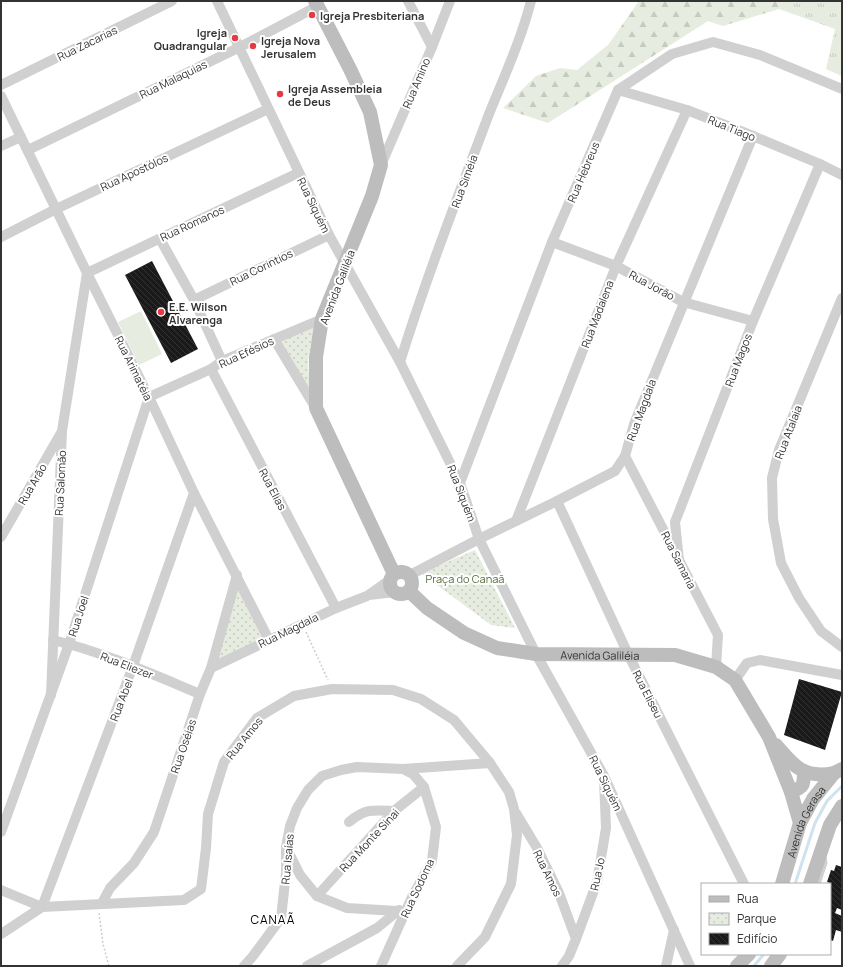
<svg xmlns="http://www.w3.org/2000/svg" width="843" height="967" font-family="Manrope,sans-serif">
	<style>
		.grass { fill: url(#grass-tufts) }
		.forest { fill: url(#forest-firs) }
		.park { fill: url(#park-dots) }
		.pitch { fill: #e6ecdf }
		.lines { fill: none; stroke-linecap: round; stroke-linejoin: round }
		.stream { stroke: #cfe2ee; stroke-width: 3 }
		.building { fill: url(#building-back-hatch) }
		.path { stroke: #cdcdcd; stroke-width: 1.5; stroke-dasharray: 2 2; stroke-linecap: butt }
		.lane { stroke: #d0d0d0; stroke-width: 5 }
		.street { stroke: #d0d0d0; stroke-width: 10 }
		.secondary { stroke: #bdbdbd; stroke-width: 14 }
		.poi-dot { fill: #e63946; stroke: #fff; stroke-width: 1.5 }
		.labels { text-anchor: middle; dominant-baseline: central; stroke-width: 4; stroke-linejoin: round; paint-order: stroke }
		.poi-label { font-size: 11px; font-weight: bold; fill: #333; stroke: #fff; text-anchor: start }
		.street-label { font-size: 11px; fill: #333; stroke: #fff }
		.park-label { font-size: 11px; fill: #56703f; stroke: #fff }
		.neighbourhood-label { font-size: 12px; letter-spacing: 1px; fill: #000; stroke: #fff }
	</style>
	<defs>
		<pattern id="grass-tufts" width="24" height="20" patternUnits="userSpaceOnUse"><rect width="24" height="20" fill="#e6ecdf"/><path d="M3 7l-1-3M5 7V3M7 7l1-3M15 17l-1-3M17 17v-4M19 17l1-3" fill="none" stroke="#c6cbc0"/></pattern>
		<pattern id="forest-firs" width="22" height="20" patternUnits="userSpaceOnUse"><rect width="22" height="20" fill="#e6ecdf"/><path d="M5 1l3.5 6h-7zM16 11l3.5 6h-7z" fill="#c6cbc0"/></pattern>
		<pattern id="park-dots" width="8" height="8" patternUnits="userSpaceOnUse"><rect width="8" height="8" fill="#e6ecdf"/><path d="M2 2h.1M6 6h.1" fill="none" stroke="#c6cbc0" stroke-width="1.8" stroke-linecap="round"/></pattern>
		<pattern id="building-back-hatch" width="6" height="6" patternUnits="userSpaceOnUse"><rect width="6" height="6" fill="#1a1a1a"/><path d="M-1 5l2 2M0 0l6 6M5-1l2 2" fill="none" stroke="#333"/></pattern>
	</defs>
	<rect width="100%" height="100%" fill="#fff"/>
	<!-- grass -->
	<path class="grass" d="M782,1H842V76L826,69L835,29L779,9Z"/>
	<!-- forest -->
	<path class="forest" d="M639,1H782L779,9L723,26L708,21L548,123L503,108L536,76L560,68L577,70L608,45Z"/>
	<!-- park -->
	<g class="park">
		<path d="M317,324C306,352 307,368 312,397L279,338Z"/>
		<path d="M475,550L515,628L491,625L421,573Z"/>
		<path d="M237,582L266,639L216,662Z"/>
	</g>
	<!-- pitch -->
	<path class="pitch" d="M141,311L162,354L139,365L118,322Z"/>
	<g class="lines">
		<!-- stream -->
		<g class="stream">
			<path d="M795,884L815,823L827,801L842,786"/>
			<path d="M754,966L764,954"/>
		</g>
	</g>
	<!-- building -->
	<g class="building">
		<path d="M152,261L198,349L171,363L125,275Z"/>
		<path d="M799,679L842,692L825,750L784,735Z"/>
		<path d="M836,865L842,867V910L837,908L835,913L842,916V932L836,930L833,941L830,940V883L827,882L831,870L834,871Z"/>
	</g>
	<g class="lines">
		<!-- path -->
		<g class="path">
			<path d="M306,632L328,680"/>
			<path d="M99,913L103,944L109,966"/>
		</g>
		<!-- lane -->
		<path class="lane" d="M818,884L825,863L824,856"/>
		<!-- street -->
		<g class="street">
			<path d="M217,1L329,235L400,362L460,483L479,539L536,654L604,776L690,966"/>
			<path d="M408,1L432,47"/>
			<path d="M1,85L172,1"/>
			<path d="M618,90L687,110L753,136L820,164L842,175"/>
			<path d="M1,96L87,273L149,397L194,493L269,640"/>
			<path d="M1,146L21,137"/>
			<path d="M28,150L240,47L318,6"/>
			<path d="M381,165L432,47L450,1"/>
			<path d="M1,237L56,209L268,109"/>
			<path d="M160,239L194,300L222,361"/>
			<path d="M552,242L616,266L683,302L753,321"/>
			<path d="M842,298L779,450L772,478L773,519L781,563L799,598L821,631L842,647"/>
			<path d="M194,300L329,235"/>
			<path d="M274,339L315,407"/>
			<path d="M400,362C426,278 458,196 489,114C504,77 521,40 531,1"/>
			<path d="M211,369L336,608"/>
			<path d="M625,456L718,635L716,667"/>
			<path d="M460,483L552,242L618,90L672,54L713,42L760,55L842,89"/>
			<path d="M557,501L628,654L744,884"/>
			<path d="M516,521L616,266L687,110"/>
			<path d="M1,537L61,433"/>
			<path d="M679,561L675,522L753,321L820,164"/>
			<path d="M410,575L479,539L557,501L615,471L625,456L634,424L753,136"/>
			<path d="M369,595L395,592"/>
			<path d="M53,640C103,652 152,674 200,694"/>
			<path d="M211,668L336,608L367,596L391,579"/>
			<path d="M735,680L747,663L760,660L842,675"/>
			<path d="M51,695L62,431L87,273L298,173"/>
			<path d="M516,813L537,848L559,893L576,939"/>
			<path d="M349,822C366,808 374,810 394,811"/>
			<path d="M1,832L69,644L149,397L211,369L222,361L322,319"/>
			<path d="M287,849L300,875L317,896L347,908L397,911"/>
			<path d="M1,890L42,907L184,900L201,889L206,848L208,814L224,762L257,718L294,696L332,689L393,690L421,699L454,720L490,763L509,792L514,809L517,835L511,884L485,937L457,966"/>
			<path d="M317,896L394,811L424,787"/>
			<path d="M102,903L110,888L134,863L154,832L200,694L211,668L237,575"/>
			<path d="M42,907L133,666L194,493"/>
			<path d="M1,934L42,907"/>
			<path d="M244,966L253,956L281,918L286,873V847L290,826L297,808L308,790L322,776L341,770L357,767L403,769L490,763"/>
			<path d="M307,966L377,928L399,910"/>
			<path d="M381,966L412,897L432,861L436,827L424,787L413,774L403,769"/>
			<path d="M562,966L569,956L576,939L597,882L606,828L604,780"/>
			<path d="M666,966L674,930"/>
		</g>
		<!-- secondary -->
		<g class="secondary">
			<path d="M315,1L350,69L370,112L381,165L372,196L322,319L316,357V408L394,574"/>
			<circle cx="401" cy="583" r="11"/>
			<path id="s1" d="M409,591L427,608L464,633L497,648L536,654L675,655L716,667L735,680L769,737L791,792L800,823"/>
			<path d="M776,745C794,766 803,779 834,773"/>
			<path d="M791,792C804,787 804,785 804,771"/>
			<path id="s2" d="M782,884L800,823L813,799L834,773L842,769"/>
			<path d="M810,884L830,825L842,806"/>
			<path d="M737,966L749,954"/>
			<path d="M771,966L780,954"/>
		</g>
	</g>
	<!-- markers -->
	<g class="poi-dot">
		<circle cx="312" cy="15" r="4"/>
		<circle cx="235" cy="38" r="4"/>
		<circle cx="253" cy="46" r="4"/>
		<circle cx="280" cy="94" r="4"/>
		<circle cx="161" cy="312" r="4"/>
	</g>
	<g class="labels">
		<!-- poi labels -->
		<g class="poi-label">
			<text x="320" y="15">Igreja Presbiteriana</text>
			<text x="227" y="32" text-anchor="end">Igreja<tspan x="227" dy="13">Quadrangular</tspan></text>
			<text x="261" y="40">Igreja Nova<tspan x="261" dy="13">Jerusalem</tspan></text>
			<text x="288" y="88">Igreja Assembleia<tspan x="288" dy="13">de Deus</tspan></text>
			<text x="169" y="306">E.E. Wilson<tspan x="169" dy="13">Alvarenga</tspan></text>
		</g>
		<!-- street labels -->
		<g class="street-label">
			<text transform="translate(87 43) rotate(-26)">Rua Zacarias</text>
			<text transform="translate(173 79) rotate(-26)">Rua Malaquias</text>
			<text transform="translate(416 83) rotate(-67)">Rua Amino</text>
			<text transform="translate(732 128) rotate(22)">Rua Tiago</text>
			<text transform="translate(134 172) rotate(-25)">Rua Apostólos</text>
			<text transform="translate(583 172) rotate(-67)">Rua Hebreus</text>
			<text transform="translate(464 181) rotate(-70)">Rua Siméia</text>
			<text transform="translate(314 205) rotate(64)">Rua Siquém</text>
			<text transform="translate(192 223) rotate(-25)">Rua Romanos</text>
			<text transform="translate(261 267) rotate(-26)">Rua Corintios</text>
			<text transform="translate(652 285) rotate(28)">Rua Jorão</text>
			<text transform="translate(337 287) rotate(-69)">Avenida Galiléia</text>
			<text transform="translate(597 314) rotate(-69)">Rua Madalena</text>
			<text transform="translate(246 352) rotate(-25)">Rua Efésios</text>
			<text transform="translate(738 360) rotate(-69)">Rua Magos</text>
			<text transform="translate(134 368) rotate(64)">Rua Arimatéia</text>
			<text transform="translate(641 410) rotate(-70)">Rua Magdala</text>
			<text transform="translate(788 432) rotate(-69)">Rua Atalaia</text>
			<text transform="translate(60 483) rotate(-87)">Rua Salomão</text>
			<text transform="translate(32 484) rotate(-60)">Rua Arão</text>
			<text transform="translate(273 489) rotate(62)">Rua Elias</text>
			<text transform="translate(462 493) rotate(69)">Rua Siquém</text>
			<text transform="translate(679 560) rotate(63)">Rua Samaria</text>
			<text transform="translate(78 616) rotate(-72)">Rua Joel</text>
			<text transform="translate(288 630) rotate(-26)">Rua Magdala</text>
			<text stroke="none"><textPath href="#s1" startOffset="209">Avenida Galiléia</textPath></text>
			<text transform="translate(127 665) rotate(21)">Rua Eliezer</text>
			<text transform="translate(648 694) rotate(63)">Rua Eliseu</text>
			<text transform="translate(121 700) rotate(-69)">Rua Abel</text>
			<text transform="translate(244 738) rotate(-51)">Rua Amos</text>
			<text transform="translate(183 746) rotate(-71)">Rua Oséias</text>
			<text transform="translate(606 783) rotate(64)">Rua Siquém</text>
			<text stroke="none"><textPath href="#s2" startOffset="67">Avenida Gerasa</textPath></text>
			<text transform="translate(369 840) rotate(-47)">Rua Monte Sinai</text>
			<text transform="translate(287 859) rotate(-85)">Rua Isaías</text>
			<text transform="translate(548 873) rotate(64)">Rua Amos</text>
			<text transform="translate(597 874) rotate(-78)">Rua Jo</text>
			<text transform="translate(417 888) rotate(-65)">Rua Sodoma</text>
		</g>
		<!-- park labels -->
		<g class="park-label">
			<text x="465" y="578">Praça do Canaã</text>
		</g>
		<!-- neighbourhood labels -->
		<g class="neighbourhood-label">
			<text x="273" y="919">CANAÃ</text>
		</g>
	</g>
	<!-- border -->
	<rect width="843" height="967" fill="none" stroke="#333333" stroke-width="4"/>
	<!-- legend -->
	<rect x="701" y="883" width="130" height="72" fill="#ffffff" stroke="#adadad"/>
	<rect x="709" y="896" width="20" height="6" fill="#bdbdbd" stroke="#adadad"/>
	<text x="737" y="903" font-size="12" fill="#333333">Rua</text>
	<rect x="709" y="913" width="20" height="12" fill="url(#park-dots)" stroke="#adadad"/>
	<text x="737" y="923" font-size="12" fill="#333333">Parque</text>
	<rect x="709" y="933" width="20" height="12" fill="url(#building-back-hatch)" stroke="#adadad"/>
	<text x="737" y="943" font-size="12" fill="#333333">Edifício</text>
</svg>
